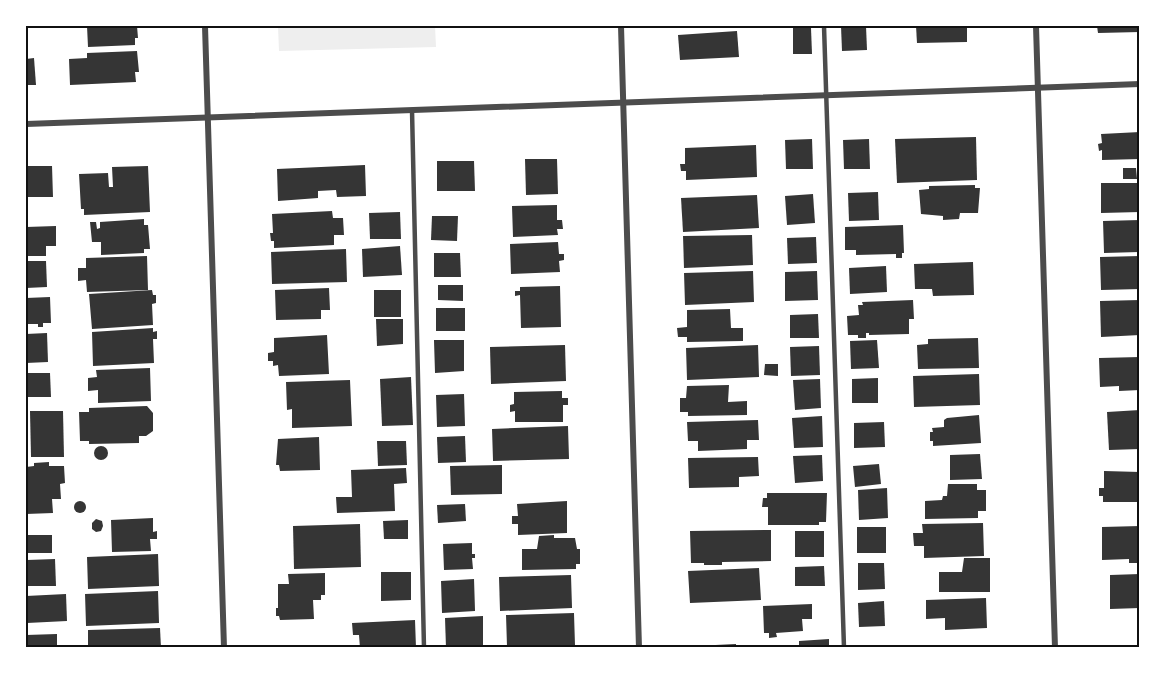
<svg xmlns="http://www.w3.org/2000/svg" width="1165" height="673" font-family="Helvetica,sans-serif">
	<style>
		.green { fill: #eee }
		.building { fill: #353535 }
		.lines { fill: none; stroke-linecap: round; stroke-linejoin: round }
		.service { stroke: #4c4c4c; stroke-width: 4.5 }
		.minor { stroke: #4c4c4c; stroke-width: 6 }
		.neatline { fill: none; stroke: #111; stroke-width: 2 }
	</style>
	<rect width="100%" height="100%" fill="#fff"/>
	<!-- green -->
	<path class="green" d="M278,26H435L436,47L279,51Z"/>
	<!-- building -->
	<g class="building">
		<path d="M87,26H137L138,38H135V45L88,47Z"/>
		<path d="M841,26H866L867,50L842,51Z"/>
		<path d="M916,26H967V42L917,43Z"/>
		<path d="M1097,26H1140V32L1098,33Z"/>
		<path d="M793,28H811L812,54H793Z"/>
		<path d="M737,31L739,57L680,60L678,35Z"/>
		<path d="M137,51L139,72H135L136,82L70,85L69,59L87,58V53Z"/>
		<path d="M34,58L36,85H26V59Z"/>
		<path d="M1140,132V159L1102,160V150L1099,151L1098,144L1102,143L1101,134Z"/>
		<path d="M976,137L977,180L897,183L895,139Z"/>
		<path d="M812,139L813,169H786L785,140Z"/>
		<path d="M869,139L870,169H844L843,140Z"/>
		<path d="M756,145L757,177L686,180V171H681L680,164H685V148Z"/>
		<path d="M525,159H557L558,194L526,195Z"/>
		<path d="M437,161H474L475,191H437Z"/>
		<path d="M365,165L366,196L337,197L336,190L318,191V198L278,201L277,169Z"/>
		<path d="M26,166H52L53,197H26Z"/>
		<path d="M148,166L150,212L84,215V209H81L79,174L108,173L109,187H113L112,167Z"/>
		<path d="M1123,168H1136L1137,179H1123Z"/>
		<path d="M1101,183H1140V212L1101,213Z"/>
		<path d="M975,185V188H980L978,213H960L959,219L943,220V216L921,214L919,190L929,189V186Z"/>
		<path d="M878,192L879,220L849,221L848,193Z"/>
		<path d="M813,194L815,223L787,225L785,196Z"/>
		<path d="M757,195L759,228L683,232L681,198Z"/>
		<path d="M557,205V220H562L563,229H557L558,235L513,237L512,206Z"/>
		<path d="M332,211L333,218H343L344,235H334V245L274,248V241H271L270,233H273L272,214Z"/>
		<path d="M400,212L401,239H370L369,213Z"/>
		<path d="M432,216H458L457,241L431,240Z"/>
		<path d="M144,219V225H148L150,249H144V253L101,255V242H92L90,222H96L97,229L100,228V222Z"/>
		<path d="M1140,220L1139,252L1104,253L1103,221Z"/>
		<path d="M903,225L904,253H902V258H896V254L856,255V250H845V227Z"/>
		<path d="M56,226V246H46V256H26V227Z"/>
		<path d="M752,235L753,265L684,268L683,236Z"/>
		<path d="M816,237L817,263L788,264L787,238Z"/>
		<path d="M558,242L559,254H564V260L559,261L560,272L511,274L510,244Z"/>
		<path d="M400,246L402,275L363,277L362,249Z"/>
		<path d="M346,249L347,282L272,284L271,252Z"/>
		<path d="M434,253H460L461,277H434Z"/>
		<path d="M147,256L148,290L87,292L86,280L78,281V268H86V258Z"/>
		<path d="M1140,256V289L1101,290L1100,257Z"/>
		<path d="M26,261H46L47,287L26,288Z"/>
		<path d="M973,262L974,295L933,296L932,289H915L914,264Z"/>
		<path d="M886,266L887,292L850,294L849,268Z"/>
		<path d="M753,271L754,302L685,305L684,273Z"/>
		<path d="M817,271L818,300L785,301V272Z"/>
		<path d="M438,285H463V301L438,300Z"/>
		<path d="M560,286L561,327L521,328L520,295L515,296V291H520V287Z"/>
		<path d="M329,288L330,310H321V319L276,320L275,290Z"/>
		<path d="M152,290L153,295H156V303L152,304L153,325L92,329L89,294Z"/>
		<rect x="374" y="290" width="27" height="27"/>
		<path d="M50,297L51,323H43V327H38V324H26V298Z"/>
		<path d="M913,300L914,319H909V334L869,335V333H866V338H858V335H848L847,316L859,315L858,305H863L862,302Z"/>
		<path d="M1140,300V335L1101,337L1100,301Z"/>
		<rect x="436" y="308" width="29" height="23"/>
		<path d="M730,309L731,328H743V341L687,342V337H678L677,328L687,327V310Z"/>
		<path d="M818,314L819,338H790V315Z"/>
		<path d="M376,319H403V344L377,346Z"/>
		<path d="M153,328V332L157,331V339H153L154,363L93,366L92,332Z"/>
		<path d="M47,333L48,362L26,363V334Z"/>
		<path d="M327,335L329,374L279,376L278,365L273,366V361H268V353L274,352V338Z"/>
		<path d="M978,338L979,368L918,369L917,345L928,344V339Z"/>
		<path d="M434,340H464V371L435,373Z"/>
		<path d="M877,340L879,368L851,369L850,341Z"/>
		<path d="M565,345L566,381L491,384L490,347Z"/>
		<path d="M758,345L759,377L687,380L686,348Z"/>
		<path d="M819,346L820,375L791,376L790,347Z"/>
		<path d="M1140,357V390L1119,391V386L1100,387L1099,358Z"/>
		<path d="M765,364H778V376L764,375Z"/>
		<path d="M150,368L151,401L98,403V390L88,391V378L97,377L96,370Z"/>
		<path d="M26,373H50L51,397H26Z"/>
		<path d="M979,374L980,405L914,407L913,376Z"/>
		<path d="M411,377L413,425L382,426L380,379Z"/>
		<path d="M878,378V403H852V379Z"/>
		<path d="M820,379L821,408L795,410L793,380Z"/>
		<path d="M350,380L352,426L292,428V409L287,410L286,382Z"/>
		<path d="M729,385L728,402L747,401V415L688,416V412H680V398H686L687,386Z"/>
		<path d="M562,391V398H568V405H563V422H515V411L510,412V405L514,404V392Z"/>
		<path d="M464,394L465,426L437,427L436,395Z"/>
		<path d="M147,406L153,413V431L146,436H139V443L89,444V441H80L79,412H89V408Z"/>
		<path d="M1140,410V449L1109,450L1107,412Z"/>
		<path d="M30,411H63L64,457H31Z"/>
		<path d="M979,415L981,443L933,446V441H930V432H933L932,428L944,427V420L947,418Z"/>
		<path d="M822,416L823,447L794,448L792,418Z"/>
		<path d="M758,420L759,440H747V449L698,451V441H688L687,422Z"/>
		<path d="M884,422L885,447L854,448V423Z"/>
		<path d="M568,426L569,459L493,461L492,429Z"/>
		<path d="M465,436L466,462L438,463L437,437Z"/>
		<path d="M319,437L320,470L280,471L279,465H276L278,439Z"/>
		<path d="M377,441H406L407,465L378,466Z"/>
		<circle cx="101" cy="453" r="7"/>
		<path d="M980,454L982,479L950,480V455Z"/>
		<path d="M822,455L823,481L795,483L793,456Z"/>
		<path d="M758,457L759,476L739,477V487L689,488L688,458Z"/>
		<path d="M49,462V466H64L65,483L60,484L61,499H52L53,513L26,514V467L34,466V463Z"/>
		<path d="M879,464L881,484L855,487L853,466Z"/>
		<path d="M502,465V494L451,495L450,466Z"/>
		<path d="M406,468L407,483L394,484L395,511L337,513L336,497H352L351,470Z"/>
		<path d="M1104,471L1140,472V502H1103V496H1099V488H1104Z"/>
		<path d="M948,484H977V490H986V511H978V518L925,519V501L942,500L943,496H947Z"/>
		<path d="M887,488L888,518L859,520L858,490Z"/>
		<path d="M767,493H827L826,522H819V525H768V507H762L763,498H767Z"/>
		<circle cx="80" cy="507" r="6"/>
		<path d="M567,501V533L518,535V524H512V516H518L517,504Z"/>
		<path d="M465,504L466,521L438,523L437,505Z"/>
		<path d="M153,518V532L157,531V539H150L151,551L112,552L111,520Z"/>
		<path d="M96,519L102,521L103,526L101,531L96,532L92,529V523Z"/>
		<path d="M408,520V539H384L383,521Z"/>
		<path d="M983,523L984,556L924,558V546H914L913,533H923L922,524Z"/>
		<path d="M360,524L361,567L294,569L293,526Z"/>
		<path d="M1140,526V563H1129V559L1102,560V527Z"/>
		<rect x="857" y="527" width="29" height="26"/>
		<path d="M771,530V561L722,562V565H704V563H691L690,531Z"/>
		<rect x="795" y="531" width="29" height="26"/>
		<path d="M26,535H52V553H27Z"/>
		<path d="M554,535V538H575L577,549H580V564H576V569L522,570V549H537L539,536Z"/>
		<path d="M472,543V554H475V558H472L473,569L444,570L443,544Z"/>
		<path d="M158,554L159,586L88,589L87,557Z"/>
		<path d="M964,558H990V592H939V572H962Z"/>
		<path d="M55,559L56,586H26L27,560Z"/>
		<path d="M858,563H884L885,589L858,590Z"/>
		<path d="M824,566L825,586H795V567Z"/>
		<path d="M759,568L761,600L690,603L688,571Z"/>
		<path d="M381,572H411V600L381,601Z"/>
		<path d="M325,573V595H321V600H313L314,619L280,620L279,616H276V608H278V584H289L288,574Z"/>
		<path d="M1140,574V608L1110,609V575Z"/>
		<path d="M571,575L572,608L500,611L499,577Z"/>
		<path d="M474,579L475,611L442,613L441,581Z"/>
		<path d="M158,591L159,623L86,626L85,594Z"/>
		<path d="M66,594L67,621L27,623L26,596Z"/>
		<path d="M986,598L987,628L945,630V618L926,619V600Z"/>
		<path d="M884,601L885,626L859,627L858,603Z"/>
		<path d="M812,604V619H802L803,631L776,633L777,637L769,638V633H764L763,606Z"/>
		<path d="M574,613L575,646L507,647L506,615Z"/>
		<path d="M483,616V648H446L445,618Z"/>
		<path d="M415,620L416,648H360L359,635H353L352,623Z"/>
		<path d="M160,628L161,648H88V630Z"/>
		<path d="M57,634V648H27L26,635Z"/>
		<path d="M829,639V648H799V641Z"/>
		<path d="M736,644V648H695V646Z"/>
	</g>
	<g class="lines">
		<!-- service -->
		<g class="service">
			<path d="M824,26L844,648"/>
			<path d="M412,110L424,648"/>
		</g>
		<!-- minor -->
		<g class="minor">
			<path d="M205,26L224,648"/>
			<path d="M621,26L639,648"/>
			<path d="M1036,26L1055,648"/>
			<path d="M26,124L1140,84"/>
		</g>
	</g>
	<!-- border -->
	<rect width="1165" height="673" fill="none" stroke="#ffffff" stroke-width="54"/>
	<rect x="27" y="27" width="1111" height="619" class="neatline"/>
</svg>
